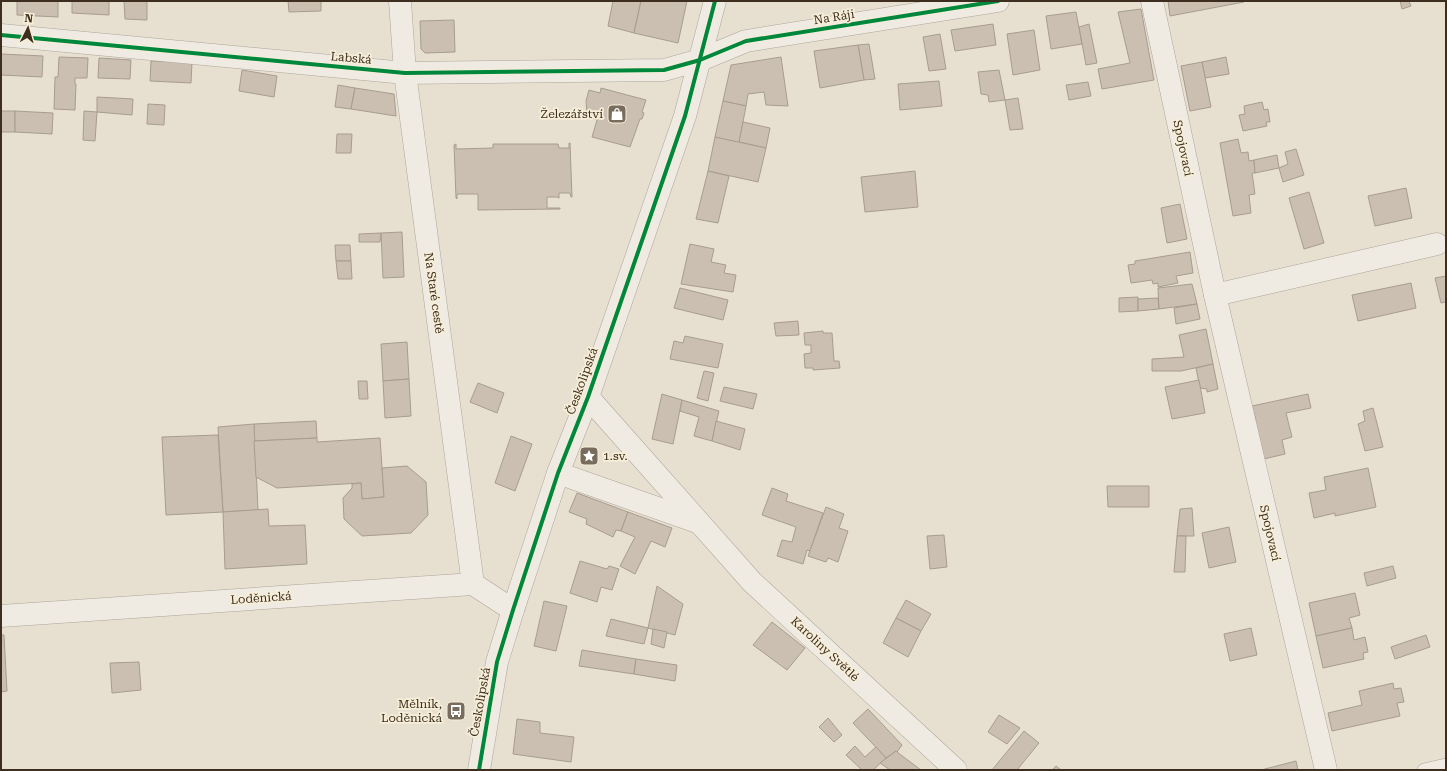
<svg xmlns="http://www.w3.org/2000/svg" width="1447" height="771" font-family="'Roboto Serif',serif">
	<style>
		.building { fill: #cbbfb2; stroke: #a89c90 }
		.lines { fill: none; stroke-linecap: round; stroke-linejoin: round }
		.lane-casing { stroke: #ada599; stroke-width: 14 }
		.street-casing { stroke: #ada599; stroke-width: 23 }
		.lane { stroke: #efebe3; stroke-width: 13 }
		.street { stroke: #efebe3; stroke-width: 22 }
		.cycleway-casing { stroke: #f7eed8; stroke-width: 6 }
		.cycleway { stroke: #00873e; stroke-width: 4 }
		.labels { text-anchor: middle; dominant-baseline: central; stroke-width: 3.5; stroke-linejoin: round; paint-order: stroke }
		.street-label { font-size: 12px; fill: #3d2e20; stroke: #f7eed8 }
		.poi-label { font-size: 12px; fill: #3d2e20; stroke: #f7eed8; text-anchor: end }
	</style>
	<rect width="100%" height="100%" fill="#e7e0d1"/>
	<!-- building -->
	<g class="building">
		<path d="M17,1H58V17L17,15Z"/>
		<path d="M72,1H109V15L72,13Z"/>
		<path d="M124,1H147V20L125,19Z"/>
		<path d="M288,1H321V11L289,12Z"/>
		<path d="M613,1H641L634,33L608,26Z"/>
		<path d="M641,1H687L678,43L634,33Z"/>
		<path d="M1168,1H1244V2L1170,16Z"/>
		<path d="M1400,1H1409L1411,6L1402,9Z"/>
		<path d="M1141,9L1154,80L1102,89L1098,69L1130,63L1118,12Z"/>
		<path d="M1076,12L1082,44L1051,49L1046,16Z"/>
		<path d="M454,20L455,52L425,53L421,49L420,21Z"/>
		<path d="M993,24L996,45L955,51L951,30Z"/>
		<path d="M1089,24L1097,63L1086,65L1079,27Z"/>
		<path d="M1034,30L1040,70L1013,75L1007,34Z"/>
		<path d="M940,34L946,69L929,71L923,37Z"/>
		<path d="M869,44L875,79L864,80L858,45Z"/>
		<path d="M858,45L864,80L820,88L814,51Z"/>
		<path d="M1,54L43,56L42,77L1,75Z"/>
		<path d="M59,57L88,58L87,78H75V84H76L75,110L54,109L55,77H58Z"/>
		<path d="M781,57L788,106L766,105L764,92L748,94L746,106L723,101L731,65Z"/>
		<path d="M1226,57L1229,74L1205,78L1202,62Z"/>
		<path d="M99,58L131,60L130,79L98,78Z"/>
		<path d="M151,61L192,62L191,83L150,81Z"/>
		<path d="M1202,62L1211,107L1190,111L1181,66Z"/>
		<path d="M242,70L277,76L274,97L239,91Z"/>
		<path d="M999,70L1005,100L989,102L988,95L981,94L978,72Z"/>
		<path d="M939,81L942,106L900,110L898,84Z"/>
		<path d="M1088,82L1091,96L1069,100L1066,85Z"/>
		<path d="M338,85L355,88L351,109L335,107Z"/>
		<path d="M355,88L394,94L396,116L351,109Z"/>
		<path d="M601,88L646,100L642,112L644,113L642,119H640L630,147L592,137L597,120L592,118L593,115L587,113L586,101L589,90L600,93Z"/>
		<path d="M97,97L133,99L132,115L97,112Z"/>
		<path d="M1018,98L1023,129L1010,130L1005,100Z"/>
		<path d="M723,101L746,106L739,143L715,137Z"/>
		<path d="M1262,102L1264,110L1268,109L1270,122H1266L1267,126L1243,131L1239,115L1245,114L1244,106Z"/>
		<path d="M148,104L165,105L164,125L147,124Z"/>
		<rect x="1" y="111" width="14" height="21"/>
		<path d="M15,111L53,113L52,134L15,132Z"/>
		<path d="M84,111L97,112L95,141L83,140Z"/>
		<path d="M743,122L770,128L766,148L739,142Z"/>
		<path d="M337,134H352L351,153H336Z"/>
		<path d="M715,137L766,148L758,182L708,171Z"/>
		<path d="M1238,139L1241,153L1248,152L1249,161L1254,160L1255,173H1252L1255,194L1249,195L1251,213L1233,216L1220,143Z"/>
		<path d="M569,143H570L572,197H571L570,193H559V198H558V197H547V208H560V209L478,210V194H457V199L456,198L454,145L456,144V149L493,148V144H558L559,148H569Z"/>
		<path d="M1296,149L1304,175L1283,182L1279,168L1288,164L1285,152Z"/>
		<path d="M1277,155L1279,168L1255,173L1254,160Z"/>
		<path d="M708,171L729,176L718,223L696,219Z"/>
		<path d="M915,171L918,207L865,212L861,177Z"/>
		<path d="M1406,188L1412,218L1375,226L1368,196Z"/>
		<path d="M1309,192L1324,243L1304,249L1289,198Z"/>
		<path d="M1180,204L1187,239L1167,243L1161,208Z"/>
		<path d="M402,232L404,277L383,278L381,233Z"/>
		<path d="M381,233L380,242H359V234Z"/>
		<path d="M690,244L714,249L711,262L726,265L724,273L736,275L733,292L681,284Z"/>
		<path d="M335,245H350L351,261H336Z"/>
		<path d="M1190,252L1193,273L1176,276L1178,283L1158,287V283L1153,284L1152,280L1131,283L1128,265L1135,264V261Z"/>
		<path d="M336,261H351L352,279H338Z"/>
		<path d="M1446,276V302L1441,303L1435,278Z"/>
		<path d="M1411,283L1416,308L1358,321L1352,295Z"/>
		<path d="M1192,284L1197,304L1159,309L1158,288Z"/>
		<path d="M680,288L728,300L723,320L674,308Z"/>
		<path d="M1138,297V311L1119,312V298Z"/>
		<path d="M1158,298L1159,309L1138,311V299Z"/>
		<path d="M1197,304L1200,319L1176,324L1174,308Z"/>
		<path d="M798,321L799,335L776,336L774,323Z"/>
		<path d="M1206,329L1213,364L1181,371H1152V359L1184,357L1179,335Z"/>
		<path d="M823,331V333H832L834,361H839L840,368L813,370V368H805L804,354L811,353V345H805L804,333Z"/>
		<path d="M685,336L723,344L718,368L670,359L674,341L683,343Z"/>
		<path d="M407,342L409,379L383,381L381,344Z"/>
		<path d="M1213,364L1218,389L1207,392V389L1200,388L1196,368Z"/>
		<path d="M704,371L714,373L708,401L697,398Z"/>
		<path d="M409,379L411,416L385,418L383,381Z"/>
		<path d="M1199,380L1205,413L1172,419L1165,387Z"/>
		<path d="M358,381H367L368,399H359Z"/>
		<path d="M478,383L504,393L497,413L470,402Z"/>
		<path d="M724,387L757,394L753,409L720,401Z"/>
		<path d="M662,394L682,400L673,444L652,439Z"/>
		<path d="M1308,394L1311,408L1286,413L1292,437L1282,440L1285,454L1264,459L1261,444H1259L1254,421H1256L1252,406Z"/>
		<path d="M682,400L719,411L712,441L694,436L699,417L680,411Z"/>
		<path d="M1373,408L1383,447L1365,451L1358,424L1365,421L1363,411Z"/>
		<path d="M316,421L317,438L254,441V424Z"/>
		<path d="M716,421L745,429L740,450L712,441Z"/>
		<path d="M254,424L258,510L223,512L218,427Z"/>
		<path d="M218,435L223,512L166,515L162,437Z"/>
		<path d="M511,436L532,444L515,491L495,483Z"/>
		<path d="M317,438V442L380,438L384,497L362,499L361,483L277,488L256,477L254,441Z"/>
		<path d="M407,466L426,482L428,515L411,533L362,536L344,519L343,498L352,488V484L361,483L362,499L384,497L382,468Z"/>
		<path d="M1368,468L1376,507L1335,516V513L1314,518L1309,493L1326,490L1324,477Z"/>
		<path d="M1107,486H1149V507H1108Z"/>
		<path d="M772,488L788,494L786,501L823,513L810,551L807,550L803,564L777,556L782,540L792,542L796,527L762,515Z"/>
		<path d="M577,493L628,512L621,531L616,530L613,537L586,524L587,519L569,512Z"/>
		<path d="M826,507L844,514L839,528L848,531L838,562L828,558L826,562L808,556Z"/>
		<path d="M1192,508L1194,536H1177L1180,509Z"/>
		<path d="M268,509L269,526L305,525L307,564L225,569L223,512Z"/>
		<path d="M628,512L672,528L665,547L651,541L635,574L620,566L635,537L621,531Z"/>
		<path d="M1229,527L1236,562L1209,568L1202,533Z"/>
		<path d="M944,535L947,567L930,569L927,536Z"/>
		<path d="M1177,536H1186L1185,572H1174Z"/>
		<path d="M580,561L607,569L609,566L619,569L612,590L601,587L597,602L570,593Z"/>
		<path d="M1393,566L1396,578L1367,586L1364,573Z"/>
		<path d="M657,586L683,604L675,635L648,628Z"/>
		<path d="M1355,593L1360,615L1349,618L1352,628L1316,636L1309,603Z"/>
		<path d="M906,600L931,614L921,631L896,618Z"/>
		<path d="M544,601L567,606L556,651L534,646Z"/>
		<path d="M896,618L921,631L908,657L883,643Z"/>
		<path d="M611,619L648,628L644,644L606,636Z"/>
		<path d="M772,622L805,648L787,670L753,645Z"/>
		<path d="M1251,628L1257,655L1230,661L1224,634Z"/>
		<path d="M1352,628L1354,640L1365,637L1368,652L1363,653L1364,659L1323,668L1316,636Z"/>
		<path d="M653,629L667,632L664,648L651,644Z"/>
		<path d="M1,635H4L7,691L1,692Z"/>
		<path d="M1426,635L1430,647L1395,659L1391,647Z"/>
		<path d="M582,650L636,659L634,674L579,666Z"/>
		<path d="M636,659L677,665L675,681L634,674Z"/>
		<path d="M139,662L141,690L112,693L110,663Z"/>
		<path d="M1393,683L1394,689L1401,688L1404,702L1397,703L1400,716L1332,731L1328,713L1362,705L1359,691Z"/>
		<path d="M868,709L902,745L897,752L896,751L886,758L853,723Z"/>
		<path d="M999,715L1020,728L1007,744L988,732Z"/>
		<path d="M828,718L842,735L834,742L819,727Z"/>
		<path d="M517,719L540,722V733L574,737L571,762L513,754Z"/>
		<path d="M1024,731L1039,743L1017,770H992Z"/>
		<path d="M855,746L865,757L876,747L886,758L873,770H862L846,755Z"/>
		<path d="M896,751L897,752L921,770H890L880,763Z"/>
		<path d="M1296,761L1298,770H1261Z"/>
		<path d="M1056,766L1061,770H1052Z"/>
	</g>
	<g class="lines">
		<!-- lane casing -->
		<g class="lane-casing">
			<path id="lane" d="M1424,770L1446,765"/>
		</g>
		<!-- street casing -->
		<g class="street-casing">
			<g id="street">
				<path d="M400,1L405,73L473,584"/>
				<path d="M1152,1L1215,295L1326,770"/>
				<path d="M1,35L405,73L664,70L700,60L746,41L998,1"/>
				<path d="M1215,295L1437,244"/>
				<path d="M588,397L752,582L956,770"/>
				<path d="M558,473L697,522"/>
				<path d="M1,616L473,584L513,610"/>
				<path d="M479,770L497,662L513,610L558,473L588,397L685,116L715,1"/>
			</g>
		</g>
		<!-- lane -->
		<use href="#lane" class="lane"/>
		<!-- street -->
		<use href="#street" class="street"/>
		<!-- cycleway casing -->
		<g class="cycleway-casing">
			<g id="cycleway">
				<path d="M1,35L405,73L664,70L700,60L746,41L998,1"/>
				<path d="M479,770L497,662L513,610L558,473L588,397L685,116L715,1"/>
			</g>
		</g>
		<!-- cycleway -->
		<use href="#cycleway" class="cycleway"/>
	</g>
	<!-- icons -->
	<defs>
		<g id="shop-square" transform="scale(1)"><rect x="-9" y="-9" width="18" height="18" rx="4" fill="#786c5e" stroke="#f7eed8"/><path d="M-5-2.5h2.3a2.7 3.5 0 0 1 5.4 0H5L5.5 6h-11ZM-1.5-2.5h3a1.5 2.3 0 0 0-3 0Z" fill="#fff"/></g>
		<g id="sight-square" transform="scale(1)"><rect x="-9" y="-9" width="18" height="18" rx="4" fill="#786c5e" stroke="#f7eed8"/><path d="M0-6L1.8-2.2L6-1.7L2.9 1.2L3.7 5.4L0 3.3L-3.7 5.4L-2.9 1.2L-6-1.7L-1.8-2.2Z" fill="#fff"/></g>
		<g id="bus-square" transform="scale(1)"><rect x="-9" y="-9" width="18" height="18" rx="4" fill="#786c5e" stroke="#f7eed8"/><path d="M-5-6H5V4H4V6H2V4H-2V6H-4V4H-5ZM-3.5-4V0h7V-4ZM-3.5 1.2v1.5H-2V1.2ZM2 1.2v1.5H3.5V1.2Z" fill="#fff"/></g>
	</defs>
	<g fill-rule="evenodd">
		<use href="#shop-square" x="617" y="114"/>
		<use href="#sight-square" x="589" y="456"/>
		<use href="#bus-square" x="456" y="711"/>
	</g>
	<g class="labels">
		<!-- street labels -->
		<g class="street-label">
			<text transform="translate(834 17) rotate(-9)">Na Ráji</text>
			<text transform="translate(351 58) rotate(5)">Labská</text>
			<text transform="translate(1183 148) rotate(78)">Spojovací</text>
			<text transform="translate(434 293) rotate(82)">Na Staré cestě</text>
			<text transform="translate(582 381) rotate(-70)">Českolipská</text>
			<text transform="translate(1270 533) rotate(77)">Spojovací</text>
			<text transform="translate(261 598) rotate(-4)">Loděnická</text>
			<text transform="translate(825 649) rotate(43)">Karoliny Světlé</text>
			<text transform="translate(480 702) rotate(-80)">Českolipská</text>
		</g>
		<!-- poi labels -->
		<g class="poi-label">
			<text x="603" y="114">Železářství</text>
			<text x="603" y="456" text-anchor="start">1.sv.</text>
			<text x="442" y="704">Mělník,<tspan x="442" dy="14">Loděnická</tspan></text>
		</g>
	</g>
	<!-- border -->
	<rect width="1447" height="771" fill="none" stroke="#3d2e20" stroke-width="4"/>
	<!-- north arrow -->
	<g transform="translate(28 28) rotate(5)" stroke="#f7eed8" stroke-width="3" paint-order="stroke">
	<path d="M0-3L7 15L0 10L-7 15Z" fill="#3d2e20"/>
	<text y="-6" font-size="11" font-weight="bold" text-anchor="middle" fill="#3d2e20">N</text>
	</g>
</svg>
